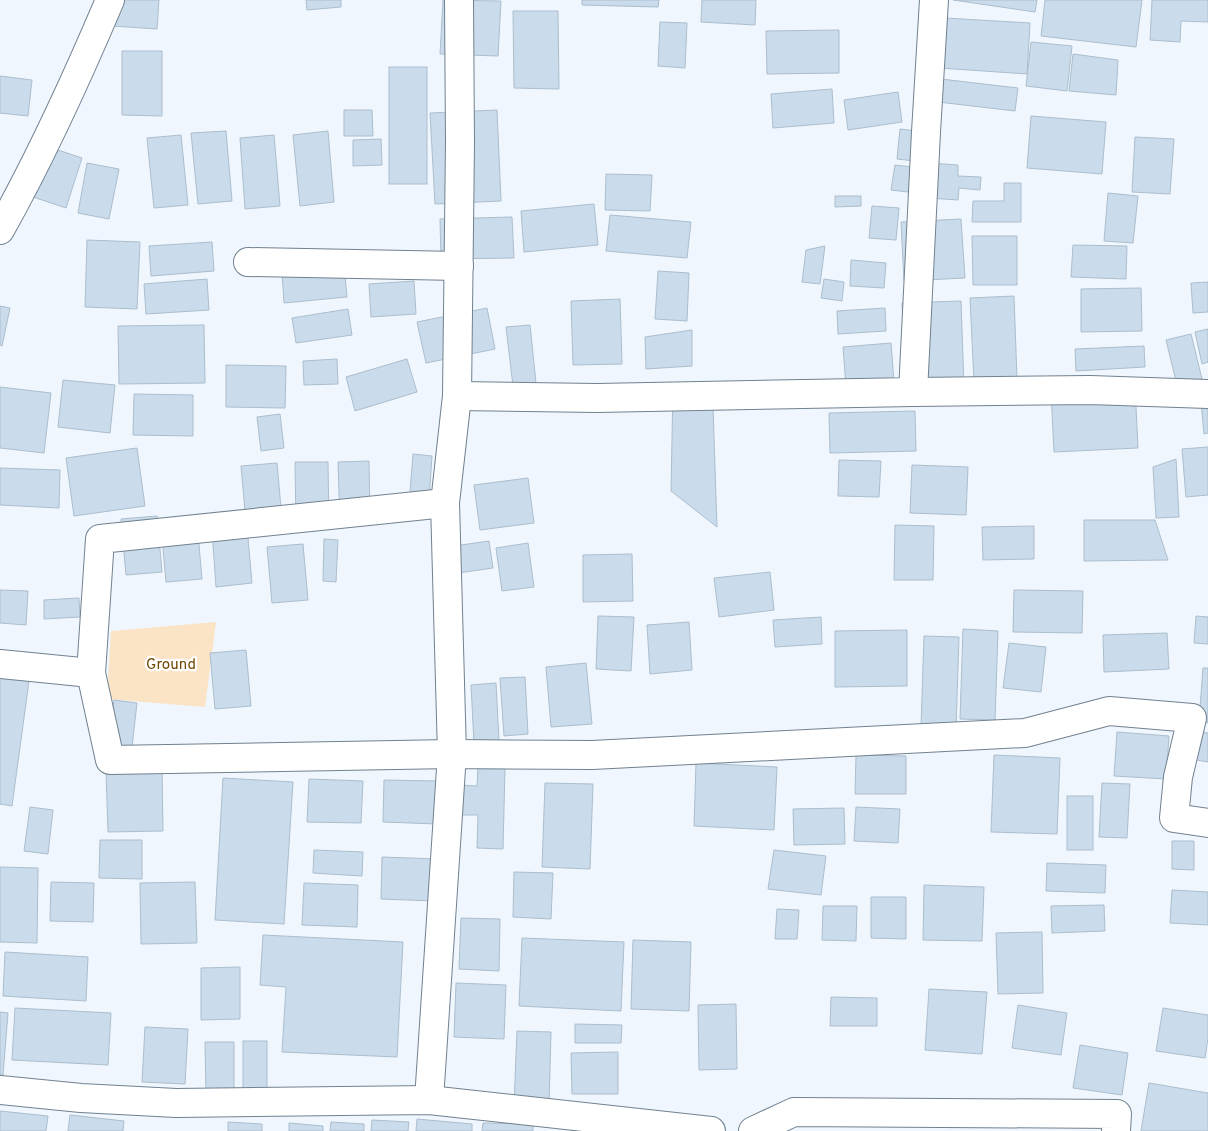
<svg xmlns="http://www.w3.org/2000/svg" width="1208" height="1131" font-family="Overpass,sans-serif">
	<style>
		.green { fill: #fbe3c6 }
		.building { fill: #cadcec; stroke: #acbdcd }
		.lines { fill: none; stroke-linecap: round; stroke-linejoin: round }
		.street-casing { stroke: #70818f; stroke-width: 30 }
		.street { stroke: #fff; stroke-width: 28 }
		.labels { text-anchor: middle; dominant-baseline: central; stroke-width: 4.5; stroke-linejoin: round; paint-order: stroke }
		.park-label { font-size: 15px; fill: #6f4600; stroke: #fff }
	</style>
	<rect width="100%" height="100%" fill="#eff6fd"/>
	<!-- green -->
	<path class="green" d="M216,622L205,707L107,699L111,631Z"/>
	<!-- building -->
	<g class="building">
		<path d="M113,0H159L157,29L112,26Z"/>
		<path d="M306,0H341V7L307,10Z"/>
		<path d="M443,0L501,1L498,56L440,54Z"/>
		<path d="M582,0H659L658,7L582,5Z"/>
		<path d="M702,0H756L755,25L701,22Z"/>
		<path d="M953,0H1037L1035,12Z"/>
		<path d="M1045,0H1142L1136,47L1041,36Z"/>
		<path d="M1152,0H1208V22L1181,21L1180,42L1150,40Z"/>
		<path d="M513,11H558L559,89L514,88Z"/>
		<path d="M928,17L1030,23L1027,74L925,67Z"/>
		<path d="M660,22L687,23L685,68L658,66Z"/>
		<path d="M839,30V73L767,74L766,31Z"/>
		<path d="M1031,42L1072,46L1067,91L1026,86Z"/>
		<path d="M122,51H162V116L122,115Z"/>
		<path d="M1073,54L1118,60L1116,95L1069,91Z"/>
		<rect x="389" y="67" width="38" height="117"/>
		<path d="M0,76L32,80L28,116L0,113Z"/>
		<path d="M924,77L1018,88L1015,111L921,100Z"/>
		<path d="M832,89L834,123L773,128L771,94Z"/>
		<path d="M898,92L902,122L848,130L844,100Z"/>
		<path d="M344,110H372L373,136H344Z"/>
		<path d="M497,110L501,201L435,204L430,113Z"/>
		<path d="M1031,116L1106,122L1102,174L1027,168Z"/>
		<path d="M900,129L926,132L923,162L897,159Z"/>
		<path d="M226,131L232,201L198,204L191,133Z"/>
		<path d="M328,131L334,202L300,206L293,135Z"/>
		<path d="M181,135L188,205L154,208L147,138Z"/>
		<path d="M274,135L280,206L245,209L240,138Z"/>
		<path d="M1135,137L1174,139L1170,194L1132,192Z"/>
		<path d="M381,139L382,165L353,166V140Z"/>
		<path d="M46,146L82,158L66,208L30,196Z"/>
		<path d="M915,162L958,165V176L981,177L980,190L959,188L958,200L913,197Z"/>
		<path d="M87,163L119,169L109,219L78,213Z"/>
		<path d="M895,165L912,167L908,192L891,190Z"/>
		<path d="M606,174L652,175L650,211L605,210Z"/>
		<path d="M1004,183H1021V222H972L973,201H1004Z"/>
		<path d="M1108,193L1138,196L1133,243L1104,241Z"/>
		<path d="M835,196H861V206L835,207Z"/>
		<path d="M594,204L598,245L524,252L521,211Z"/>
		<path d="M872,206L899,208L896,240L869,238Z"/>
		<path d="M610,215L691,222L687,258L606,251Z"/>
		<path d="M512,217L514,258L441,259L440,219Z"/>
		<path d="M961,219L965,278L904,281L901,222Z"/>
		<path d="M972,236H1017V285H973Z"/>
		<path d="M87,240L140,242L137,309L85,307Z"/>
		<path d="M212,242L214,271L151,276L149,246Z"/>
		<path d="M1073,245L1127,246L1126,279L1071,277Z"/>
		<path d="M825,246L820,284L802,282L806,250Z"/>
		<path d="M851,260L886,263L884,288L850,286Z"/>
		<path d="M344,265L347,297L284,303L282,272Z"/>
		<path d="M658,271L689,273L687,321L655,319Z"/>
		<path d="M207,279L209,310L146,314L144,284Z"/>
		<path d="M824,279L844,282L842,301L821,298Z"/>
		<path d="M414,281L416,314L371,317L369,284Z"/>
		<path d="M1208,282V312L1193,313L1191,283Z"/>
		<path d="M1141,288L1142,331L1081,332V289Z"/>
		<path d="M1014,296L1017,379L974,382L970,298Z"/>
		<path d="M620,299L622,364L573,365L571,301Z"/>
		<path d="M961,301L964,387L906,390L902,303Z"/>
		<path d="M0,306L10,308L2,346L0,345Z"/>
		<path d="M487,308L495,349L426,363L417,322Z"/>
		<path d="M885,308L886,331L838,334L837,311Z"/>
		<path d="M348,309L352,335L296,343L292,318Z"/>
		<path d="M204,325L205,383L119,384L118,326Z"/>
		<path d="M530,325L536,383L513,386L506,327Z"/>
		<path d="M1208,329V362L1202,364L1195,332Z"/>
		<path d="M692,330V366L646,369L645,337Z"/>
		<path d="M1191,334L1202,379L1177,385L1166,340Z"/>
		<path d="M891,343L894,382L846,386L843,347Z"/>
		<path d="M1144,346L1145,367L1076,371L1075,349Z"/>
		<path d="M337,359L338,384L304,385L303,361Z"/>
		<path d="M407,359L417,392L355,411L346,377Z"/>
		<path d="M226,365L286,366L285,408L226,407Z"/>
		<path d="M63,380L115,385L110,433L58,427Z"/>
		<path d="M1208,380V433L1204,434L1199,381Z"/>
		<path d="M673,386L713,407L717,527L671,491Z"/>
		<path d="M1135,386L1138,448L1054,452L1051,391Z"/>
		<path d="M0,387L51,393L44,453L0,448Z"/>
		<path d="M134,394L193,395V436L133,435Z"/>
		<path d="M915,411L916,451L830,453L829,413Z"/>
		<path d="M280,414L284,448L261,451L257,417Z"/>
		<path d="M1208,447V495L1186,497L1182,449Z"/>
		<path d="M137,448L145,506L74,516L66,458Z"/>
		<path d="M413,454L432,456L428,514L408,517Z"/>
		<path d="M1176,459L1179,517L1156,518L1153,467Z"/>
		<path d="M839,460L881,461L879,497L838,496Z"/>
		<path d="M369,461L370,525L340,526L338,462Z"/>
		<path d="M295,462H328L329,525L296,526Z"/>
		<path d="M277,463L282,519L246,522L241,466Z"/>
		<path d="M912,465L968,467L966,515L910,513Z"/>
		<path d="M0,468L60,470L59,508L0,505Z"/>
		<path d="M528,478L534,523L480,530L474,485Z"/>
		<path d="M157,516L162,572L126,575L121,519Z"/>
		<path d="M1084,520H1155L1168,560L1084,561Z"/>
		<path d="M197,522L202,579L166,582L161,525Z"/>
		<path d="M895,525L934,526L933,580H894Z"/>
		<path d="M1034,526V559L983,560L982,527Z"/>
		<path d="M247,527L252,583L216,587L212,530Z"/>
		<path d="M324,539L338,540L336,582L323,581Z"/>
		<path d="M489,541L493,568L437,576L433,549Z"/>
		<path d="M528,543L534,587L502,591L496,548Z"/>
		<path d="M303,544L308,600L272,603L267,547Z"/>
		<path d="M632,554L633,601L583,602V555Z"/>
		<path d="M770,572L774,610L719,617L714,578Z"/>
		<path d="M0,590L28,591L26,625L0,623Z"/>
		<path d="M1014,590L1083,591L1082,633L1013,632Z"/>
		<path d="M79,598L80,617L44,619V600Z"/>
		<path d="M598,616L634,617L631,671L596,669Z"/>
		<path d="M1196,616L1208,617V644L1194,643Z"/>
		<path d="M821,617L822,644L775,647L773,620Z"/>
		<path d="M689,622L692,670L650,674L647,625Z"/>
		<path d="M963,629L998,631L995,720L960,719Z"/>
		<path d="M907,630V686L835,687V631Z"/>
		<path d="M1167,633L1169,669L1104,672L1103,635Z"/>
		<path d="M924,636L959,637L956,728L921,726Z"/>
		<path d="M1009,643L1046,647L1041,692L1003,688Z"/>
		<path d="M246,650L251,706L215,709L210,653Z"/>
		<path d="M586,663L592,724L551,727L546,667Z"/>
		<path d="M1203,668H1208V723L1199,721Z"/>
		<path d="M525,677L528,734L504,736L500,678Z"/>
		<path d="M0,678L29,681L12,806L0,804Z"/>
		<path d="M496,683L499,741L474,743L471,685Z"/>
		<path d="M114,700L137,703L132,747L108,744Z"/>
		<path d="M1117,732L1169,736L1166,779L1114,776Z"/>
		<path d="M1199,732L1208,733V762L1196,760Z"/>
		<path d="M856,755L906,756V794H855Z"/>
		<path d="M994,755L1060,758L1057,834L991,832Z"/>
		<path d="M696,763L777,767L774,830L694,826Z"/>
		<path d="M478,767L505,768L503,849L477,848L478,815H457L458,785L477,786Z"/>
		<path d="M162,769L163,831L108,832L106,771Z"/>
		<path d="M223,778L293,782L284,924L215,920Z"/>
		<path d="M309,779L363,781L361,823L307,822Z"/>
		<path d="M384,780L438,781L437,824L383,822Z"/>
		<path d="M545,783L593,784L590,869L542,867Z"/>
		<path d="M1102,783L1130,784L1127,838L1099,837Z"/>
		<rect x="1067" y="796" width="26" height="54"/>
		<path d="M30,807L53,810L48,854L24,851Z"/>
		<path d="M856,807L900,809L898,843L854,841Z"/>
		<path d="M844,808L845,844L794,845L793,809Z"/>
		<path d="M100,840H142V879L99,878Z"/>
		<path d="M1172,841H1194V870L1172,869Z"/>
		<path d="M314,850L363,852L362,876L313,873Z"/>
		<path d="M774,850L826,856L821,895L768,889Z"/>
		<path d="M382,857L437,859L435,901L381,899Z"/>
		<path d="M1047,863L1106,865L1105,893L1046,891Z"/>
		<path d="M0,867L38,868L37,943L0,942Z"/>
		<path d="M514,872L553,873L551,919L513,917Z"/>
		<path d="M51,882L94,883L93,922L50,921Z"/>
		<path d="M195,882L197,943L141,944L140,883Z"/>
		<path d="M304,883L358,885L357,927L302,925Z"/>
		<path d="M924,885L984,887L982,941L923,940Z"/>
		<path d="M1172,890L1208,892V925L1170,923Z"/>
		<path d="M871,897H906V939L871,938Z"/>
		<path d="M1104,905L1105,931L1052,933L1051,906Z"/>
		<path d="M823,906H857L856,941L822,940Z"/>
		<path d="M777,909L799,910L797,939H775Z"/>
		<path d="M461,918L500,919L499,971L459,969Z"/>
		<path d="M1042,932L1043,993L998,994L996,933Z"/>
		<path d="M263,935L403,942L397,1057L282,1052L286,987L260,985Z"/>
		<path d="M522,938L624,942L621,1011L519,1006Z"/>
		<path d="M633,940L691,942L689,1011L631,1009Z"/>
		<path d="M5,952L88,957L86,1001L3,996Z"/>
		<path d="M240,967V1019L201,1020V968Z"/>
		<path d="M456,983L506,985L504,1039L454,1037Z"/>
		<path d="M929,989L987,992L982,1054L925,1050Z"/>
		<path d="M831,997L877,998V1026H830Z"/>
		<path d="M736,1004L737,1069L699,1070L698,1005Z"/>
		<path d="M1018,1005L1067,1013L1061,1055L1012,1048Z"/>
		<path d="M15,1008L111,1013L108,1065L12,1060Z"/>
		<path d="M1163,1008L1208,1015V1038L1205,1058L1156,1051Z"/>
		<path d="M0,1012L8,1013L3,1075H0Z"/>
		<path d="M575,1024L622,1025L621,1043H575Z"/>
		<path d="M145,1027L188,1029L185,1084L142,1082Z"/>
		<path d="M517,1031L551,1032L549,1105L514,1104Z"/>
		<rect x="243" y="1041" width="24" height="51"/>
		<path d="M205,1042H234V1094H206Z"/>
		<path d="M1080,1045L1128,1053L1122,1095L1073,1088Z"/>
		<path d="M618,1052V1094H572L571,1053Z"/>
		<path d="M1149,1083L1208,1093V1131H1141Z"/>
		<path d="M0,1111L48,1116L46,1131H0Z"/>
		<path d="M70,1115L124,1121L123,1131H68Z"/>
		<path d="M417,1119L472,1124V1131H416Z"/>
		<path d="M372,1120L409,1122L408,1131H371Z"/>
		<path d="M228,1122L262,1124V1131H228Z"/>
		<path d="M331,1122L364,1124V1131H330Z"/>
		<path d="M289,1123L323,1126V1131H289Z"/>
		<path d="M483,1123L533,1124V1131H482Z"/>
	</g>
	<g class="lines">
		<!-- street casing -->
		<g class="street-casing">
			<g id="street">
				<path d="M0,230C42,155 77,78 110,0"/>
				<path d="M248,262L459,266"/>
				<path d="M913,392L1090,390L1208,394"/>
				<path d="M457,396L597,398L913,392L926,132L934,0"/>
				<path d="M0,664L91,673L110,760L452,754L592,755L1025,733L1109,711L1192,718L1178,777L1174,818L1208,823"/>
				<path d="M91,673L100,539L445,503"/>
				<path d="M0,1090L81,1098L176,1103L429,1100L711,1131"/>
				<path d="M429,1100L452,754L445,503L457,396L460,143L459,0"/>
				<path d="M753,1131L794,1112L1117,1114L1116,1131"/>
			</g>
		</g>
		<!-- street -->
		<use href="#street" class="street"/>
	</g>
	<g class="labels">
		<!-- park labels -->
		<g class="park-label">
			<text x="171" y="665">Ground</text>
		</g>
	</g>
</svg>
